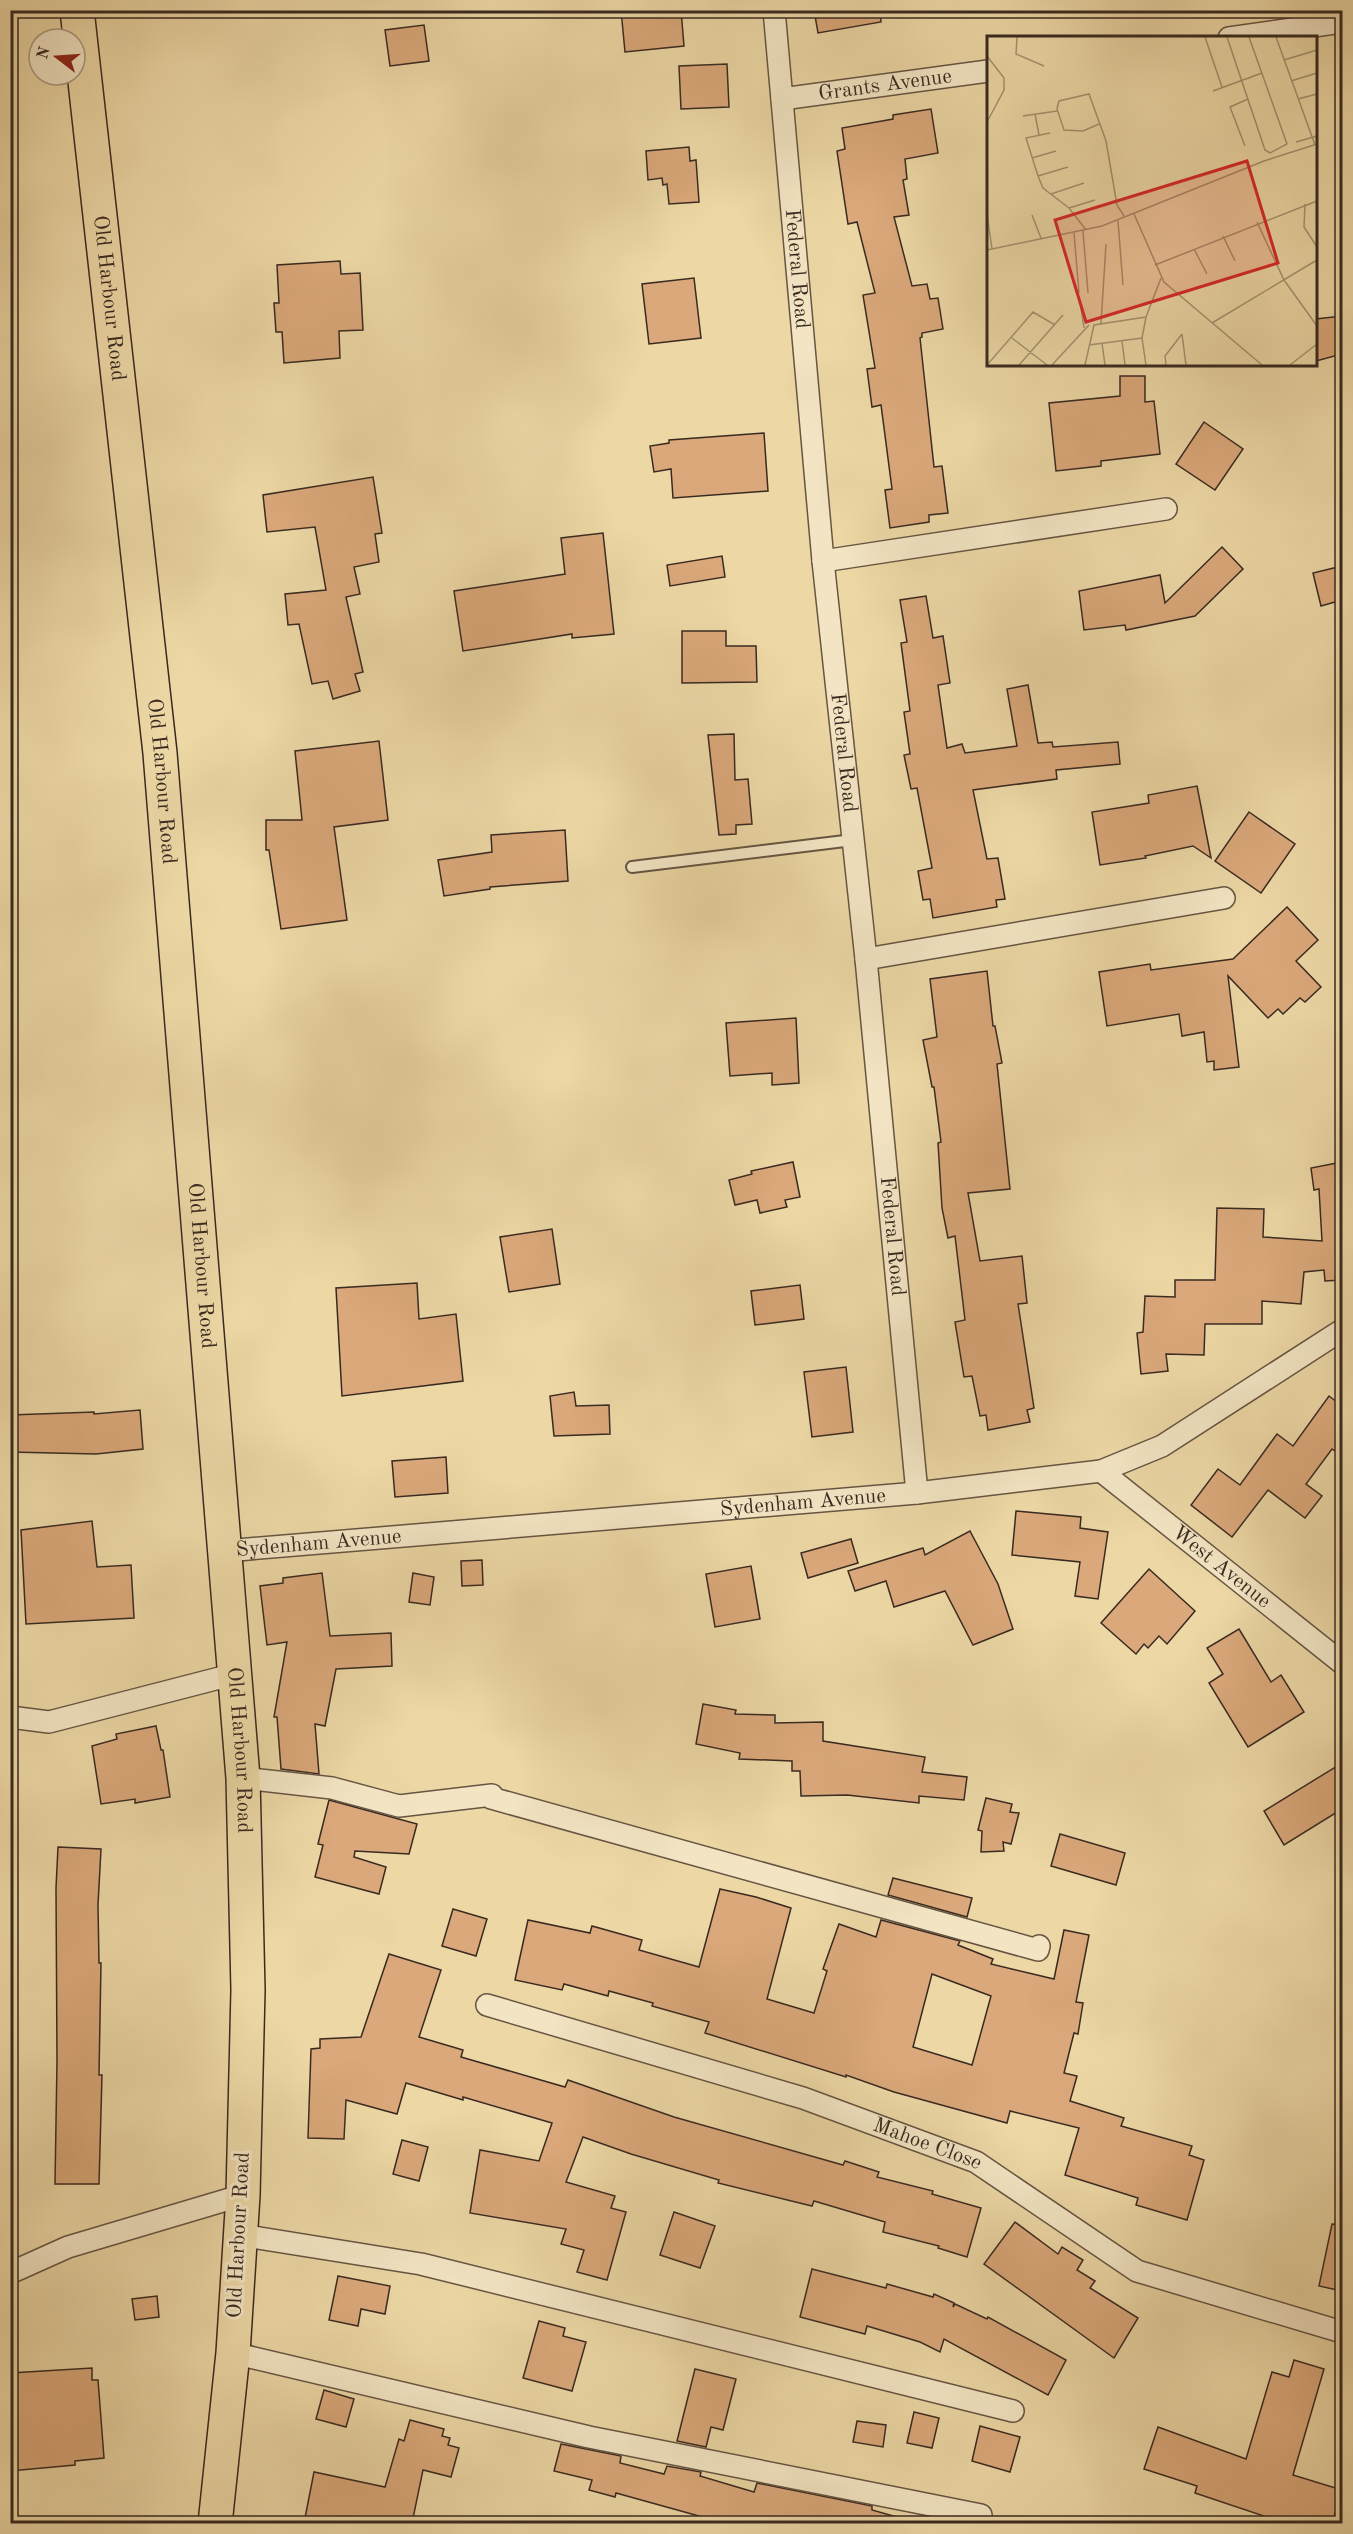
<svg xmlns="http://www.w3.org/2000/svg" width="1353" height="2534" font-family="'Old Standard TT',serif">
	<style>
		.building { fill: #daa87a; stroke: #392a21; stroke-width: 1.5; fill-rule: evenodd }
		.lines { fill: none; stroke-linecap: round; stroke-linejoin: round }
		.service-casing { stroke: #665542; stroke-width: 14 }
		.minor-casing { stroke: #665542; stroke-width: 24 }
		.primary-casing { stroke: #392a21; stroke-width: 36 }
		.service { stroke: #f3e5c4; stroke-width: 10 }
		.minor { stroke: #f3e5c4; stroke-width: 21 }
		.primary { stroke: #ecd7a5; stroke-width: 33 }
		.labels { text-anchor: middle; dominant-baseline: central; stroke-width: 6; stroke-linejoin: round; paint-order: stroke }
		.street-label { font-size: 21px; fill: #392a21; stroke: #f3e5c4 }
		.inset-road { fill: none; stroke: #a49270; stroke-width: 1.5 }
		.view { fill: #d62828; fill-opacity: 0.15; stroke: #d62828; stroke-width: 3 }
		.inset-edge { fill: none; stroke: #392a21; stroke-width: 3 }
	</style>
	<rect width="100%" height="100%" fill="#ecd7a5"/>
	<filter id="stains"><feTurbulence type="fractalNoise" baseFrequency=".00333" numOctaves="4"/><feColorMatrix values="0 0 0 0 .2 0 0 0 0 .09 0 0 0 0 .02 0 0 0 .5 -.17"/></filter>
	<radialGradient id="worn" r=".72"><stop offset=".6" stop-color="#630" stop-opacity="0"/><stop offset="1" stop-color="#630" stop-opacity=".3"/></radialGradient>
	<!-- building -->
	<g class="building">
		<path d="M621,10H681L684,46L625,52Z"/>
		<path d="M814,10H880L881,22L818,33Z"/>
		<path d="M424,25L429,61L390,66L385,30Z"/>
		<path d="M727,64L729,107L681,109L679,66Z"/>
		<path d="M931,109L938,153L905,159L907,179L903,180L909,215L894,217L912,286L927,284L930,299L938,298L943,329L922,333V337L920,338L934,467L942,466L948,513L929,515V522L890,528L885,490L892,489L881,405L872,407L867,369L875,368L863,295L875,293L857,222L848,224L837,151L845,149L842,128L893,119V115Z"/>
		<path d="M689,147L690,161L696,160L699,202L669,204L667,184L663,185L662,178L648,180L646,151Z"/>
		<path d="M340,261L341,274L360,273L363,330L339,331L340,358L284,363L282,332H276L274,303H279L277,265Z"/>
		<path d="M694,278L701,338L649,344L642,284Z"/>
		<path d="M1342,316V354L1316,361V319Z"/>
		<path d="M1120,376H1145V402L1154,401L1160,454L1101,461V466L1056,471L1049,403L1120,396Z"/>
		<path d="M1204,422L1243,449L1215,490L1176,464Z"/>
		<path d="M764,433L768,491L673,498L671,469L654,472L650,446L669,443V440Z"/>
		<path d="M373,477L382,533L375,534L379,562L354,567L360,594L346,597L363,672L355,674L360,691L333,699L328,681L312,684L299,624L288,625L285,594L326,590L315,527L267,532L263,495Z"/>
		<path d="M603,533L614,634L572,638V634L463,651L454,591L565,574L561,538Z"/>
		<path d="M1222,547L1243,569L1195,616L1126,630L1125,625L1084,630L1079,591L1160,575L1165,603Z"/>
		<path d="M722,556L725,577L670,586L667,565Z"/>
		<path d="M1342,566V600L1321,606L1313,573Z"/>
		<path d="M926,596L933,638L943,636L950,683L938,685L947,748L962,744L965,753L1017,746L1007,689L1028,685L1038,743L1052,742L1053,747L1118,742L1120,764L1056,770L1057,779L973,790L987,859L998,858L1005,899L996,900L997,907L933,918L930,899L923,900L918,871L932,868L917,788L911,789L904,755L910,754L904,712L910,711L901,643L907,642L900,600Z"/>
		<path d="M682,631H726V646H756L757,682L682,683Z"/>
		<path d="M734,734L735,780L748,779L752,824L736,825V834L719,835L708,735Z"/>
		<path d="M379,741L388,820L334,827L347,920L281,929L269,850H266V820H302L295,751Z"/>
		<path d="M1197,786L1211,858L1193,846L1145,856L1146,858L1100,865L1092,812L1149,803L1148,795Z"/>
		<path d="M1249,812L1295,844L1261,893L1215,861Z"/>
		<path d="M565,830L568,881L490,887V889L444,896L438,860L492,852L491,835Z"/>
		<path d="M1287,907L1318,940L1296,961L1321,987L1305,1002L1300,998L1283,1014L1278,1009L1268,1018L1228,976L1239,1067L1214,1070V1061L1207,1062L1204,1032L1182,1036L1179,1014L1107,1026L1099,972L1150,964L1151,970L1233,959Z"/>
		<path d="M987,971L993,1026H995L1002,1063L997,1064L1010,1189L968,1193L980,1261L1022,1256L1027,1303L1018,1304L1034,1408L1027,1410L1030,1422L988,1430L986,1415L980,1416L972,1376L964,1377L955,1322L965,1320L955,1236L948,1238L942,1208L938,1143L941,1142L934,1087H932L923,1040L937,1037L930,979Z"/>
		<path d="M796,1018L799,1083L772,1085V1073L730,1076L726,1023Z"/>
		<path d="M793,1162L800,1197L785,1200L787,1207L760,1213L757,1200L735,1205L729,1180L752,1174L751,1171Z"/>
		<path d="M1342,1162V1280L1325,1281L1324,1270L1304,1272L1301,1304L1262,1301V1324H1205L1204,1355L1166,1354L1168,1371L1141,1374L1137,1333L1143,1332L1145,1296L1175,1297V1280H1215L1217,1208L1264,1209L1263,1237L1322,1241L1319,1189L1314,1190L1311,1168Z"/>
		<path d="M552,1229L560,1284L509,1292L500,1237Z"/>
		<path d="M417,1283L419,1319L456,1314L463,1381L342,1396L336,1288Z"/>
		<path d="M800,1285L804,1319L755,1325L751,1291Z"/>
		<path d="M846,1367L853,1432L812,1437L804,1372Z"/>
		<path d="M574,1392L576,1406L609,1405L610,1434L554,1436L550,1396Z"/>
		<path d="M1329,1396L1342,1406V1456L1332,1449L1306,1484L1322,1496L1305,1518L1268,1490L1232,1537L1191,1505L1218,1469L1240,1485L1277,1434L1293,1446Z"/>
		<path d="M140,1410L143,1449L96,1454L10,1452V1415L94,1412V1414Z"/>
		<path d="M446,1457L448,1493L395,1497L392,1461Z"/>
		<path d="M1016,1511L1081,1517L1080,1528L1108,1532L1098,1599L1075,1596L1080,1562L1012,1555Z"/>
		<path d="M92,1521L97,1567L131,1565L134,1618L26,1624L21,1530Z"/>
		<path d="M970,1531L998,1584L1013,1629L973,1645L945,1591L894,1607L886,1581L855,1591L848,1571L923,1548L925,1555Z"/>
		<path d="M851,1539L858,1563L808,1578L801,1553Z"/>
		<path d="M482,1560L483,1585L462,1586L461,1561Z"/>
		<path d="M751,1566L760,1619L715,1627L706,1574Z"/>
		<path d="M1149,1569L1195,1611L1167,1644L1159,1636L1148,1648L1144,1644L1136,1654L1101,1623Z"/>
		<path d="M322,1573L330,1636L391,1633L392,1666L336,1669L325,1726L315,1724L319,1774L281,1769L277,1717H274L287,1642L267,1645L260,1586L283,1583V1578Z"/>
		<path d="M413,1573L434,1577L430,1605L409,1602Z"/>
		<path d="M1239,1629L1271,1682L1281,1675L1304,1712L1248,1747L1209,1683L1223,1674L1207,1648Z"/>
		<path d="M703,1704L736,1710L735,1714L775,1715V1723L823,1722V1741L925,1757L922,1772L967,1777L964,1800L919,1796V1803L847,1795L801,1796L800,1771H792V1761L739,1759L740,1753L696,1744Z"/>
		<path d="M156,1726L161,1750H163L170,1797L135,1803V1799L101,1804L92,1746L117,1739L116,1734Z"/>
		<path d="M1342,1763V1809L1284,1845L1264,1811Z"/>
		<path d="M986,1798L1012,1804L1010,1812L1019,1813L1011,1844L1003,1842L1004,1851L981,1852L982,1831L978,1830Z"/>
		<path d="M329,1800L417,1824L409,1854L355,1851L354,1857L386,1867L379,1894L315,1877L323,1845L318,1844Z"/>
		<path d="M1060,1834L1125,1853L1116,1885L1051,1866Z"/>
		<path d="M58,1847L101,1849L98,1905L99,1963H101L99,2075H102L99,2184H55L57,2061L56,1888Z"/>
		<path d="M893,1878L972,1898L967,1917L888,1895Z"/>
		<path d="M720,1889L756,1897L791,1908L767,1999L814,2013L827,1971L823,1969L839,1924L876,1937L881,1920L960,1941L958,1945L993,1959L991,1964L1054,1979L1064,1930L1089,1935L1076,2002L1083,2003L1078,2034L1074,2033L1064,2073L1077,2076L1070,2101L1124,2118L1121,2126L1192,2146L1189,2155L1204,2160L1187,2220L1136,2205L1138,2198L1065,2175L1079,2128L1010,2111L1007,2123L894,2092L846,2075V2077L705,2033L709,2022L652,2006L653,2003L609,1991L608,1996L564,1984L562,1990L515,1980L528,1920L590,1933L592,1926L642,1940L639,1950L699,1967ZM932,1974L991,1996L972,2065L913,2047Z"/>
		<path d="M453,1909L487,1919L476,1956L442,1946Z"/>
		<path d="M389,1954L441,1970L419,2037L463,2050L461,2057L565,2087L568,2080L674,2117L843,2165L845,2161L879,2172L877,2177L933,2191L932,2194L981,2208L967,2257L938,2248L939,2246L883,2232L885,2222L814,2201L812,2206L718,2183L719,2180L631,2154L583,2137L566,2182L615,2196L611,2208L626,2212L607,2280L577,2272L584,2250L561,2244L566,2229L470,2213L480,2150L539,2161L552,2123L463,2097V2100L406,2083L397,2114L346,2100L344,2139L308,2138L311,2049L320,2048V2039L361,2037Z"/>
		<path d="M402,2140L428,2147L419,2181L393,2174Z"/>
		<path d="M674,2212L715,2226L700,2268L660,2255Z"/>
		<path d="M1015,2222L1058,2254L1062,2247L1083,2260L1077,2270L1095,2281L1090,2288L1138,2318L1114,2358L984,2264Z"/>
		<path d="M1332,2224L1342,2225V2291L1319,2286Z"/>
		<path d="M812,2269L886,2288L887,2284L933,2297L934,2294L954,2303L953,2307L955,2304L987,2319L988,2317L1066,2360L1048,2395L944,2339L940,2352L920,2342L867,2326L865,2334L800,2317Z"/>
		<path d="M338,2276L390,2286L385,2314L361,2309L358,2326L329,2320Z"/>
		<path d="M157,2296L159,2317L135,2320L132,2299Z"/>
		<path d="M539,2321L565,2328L563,2336L586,2342L572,2391L523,2378Z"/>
		<path d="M1294,2360L1324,2369L1293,2475L1342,2490L1332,2523H1285L1195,2493L1197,2486L1144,2469L1158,2427L1246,2459L1272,2372L1289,2377Z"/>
		<path d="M92,2368V2380H98L104,2458L75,2461V2465L10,2471V2373Z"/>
		<path d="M695,2369L736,2379L723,2430L711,2427L706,2447L677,2441Z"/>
		<path d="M324,2390L354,2399L346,2427L316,2419Z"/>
		<path d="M914,2412L939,2418L932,2448L907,2443Z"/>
		<path d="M410,2420L444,2429L442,2436L450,2438L448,2445L459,2448L451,2477L423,2470L412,2523H304L314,2472L385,2487L399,2439L404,2441Z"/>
		<path d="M857,2421L886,2425L883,2447L853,2442Z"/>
		<path d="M980,2426L1020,2437L1010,2472L972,2461Z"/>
		<path d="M561,2444L621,2456L620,2463L664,2474L667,2466L701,2472L700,2476L754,2492L757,2483L872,2506V2510L897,2517L896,2523H724L616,2493L615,2497L589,2490L592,2480L554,2471Z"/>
	</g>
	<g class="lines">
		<!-- service casing -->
		<g class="service-casing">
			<path id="service" d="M632,867L853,840"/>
		</g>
		<!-- minor casing -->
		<g class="minor-casing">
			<g id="minor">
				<path id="s1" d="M774,10L823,561L866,959L917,1493"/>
				<path d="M1229,38L1342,22"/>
				<path id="s2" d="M782,99L988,71"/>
				<path d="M823,561L1166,509"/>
				<path d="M866,959L1224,898"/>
				<path id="s3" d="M1101,1471L1342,1663"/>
				<path id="s4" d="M225,1551L917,1493L1101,1471L1162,1446L1342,1330"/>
				<path d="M10,1717L49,1722L235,1674"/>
				<path d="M243,1778L332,1788L399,1806L492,1795L491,1798L1038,1950L1039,1946"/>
				<path id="s5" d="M487,2005L803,2098L976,2162L1137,2271L1342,2332"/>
				<path d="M240,2235L421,2264L1013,2411"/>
				<path d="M10,2273L68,2247L243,2195"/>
				<path d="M233,2353L589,2437L981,2515"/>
			</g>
		</g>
		<!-- primary casing -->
		<g class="primary-casing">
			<g id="primary">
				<path id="s6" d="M77,10L160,753L243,1778L248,1990L243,2195L233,2353L215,2524"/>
			</g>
		</g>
		<!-- service -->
		<use href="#service" class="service"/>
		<!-- minor -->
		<use href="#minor" class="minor"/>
		<!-- primary -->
		<use href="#primary" class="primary"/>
	</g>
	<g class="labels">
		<!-- street labels -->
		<g class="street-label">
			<text stroke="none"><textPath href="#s2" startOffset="104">Grants Avenue</textPath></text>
			<text stroke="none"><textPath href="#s1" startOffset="260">Federal Road</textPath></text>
			<text stroke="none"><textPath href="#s6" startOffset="290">Old Harbour Road</textPath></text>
			<text stroke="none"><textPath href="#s1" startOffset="746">Federal Road</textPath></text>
			<text stroke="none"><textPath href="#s6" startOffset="776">Old Harbour Road</textPath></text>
			<text stroke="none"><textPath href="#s1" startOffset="1232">Federal Road</textPath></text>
			<text stroke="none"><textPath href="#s6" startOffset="1262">Old Harbour Road</textPath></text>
			<text stroke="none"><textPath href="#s4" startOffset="580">Sydenham Avenue</textPath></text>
			<text stroke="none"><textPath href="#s4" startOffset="94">Sydenham Avenue</textPath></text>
			<text stroke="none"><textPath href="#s3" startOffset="154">West Avenue</textPath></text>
			<text stroke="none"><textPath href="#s6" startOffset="1748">Old Harbour Road</textPath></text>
			<text stroke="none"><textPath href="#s5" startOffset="462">Mahoe Close</textPath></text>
			<text transform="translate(239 2235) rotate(-87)">Old Harbour Road</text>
		</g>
	</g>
	<!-- overview -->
	<g transform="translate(987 36)">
		<rect width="330" height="330" fill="#ecd7a5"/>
		<path class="inset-road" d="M30,1L29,18L57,30M218,1L235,51M240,1L278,114L283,117L300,108L262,1M289,1L328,109M0,20L17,42V54L0,86M297,24L330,14M304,45L330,37M226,55L275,37M311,63L330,58M48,78L52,99M36,80L70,75M112,88L96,95L77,94L70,73L72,65L102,58L119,105L130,169L137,180M63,97L39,102L51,140L56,152L82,172L99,194M309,106L330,100M258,110L243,71L261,63M45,122L69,115M51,140L81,131M64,158L97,147M318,168L317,191L330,211M82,172L108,164M0,178L5,213M147,178L177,246L275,329M45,179L54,202M131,185L136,249M270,186L297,244L330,290M96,195L101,257M87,197L92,257M236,200L248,225M207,213L220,238M0,214L115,190L277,125L330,108M168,229L330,165M94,272L97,292M114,287L119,208M225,287L330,224M195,298L199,329M25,302L60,329M135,305L138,329M115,307L118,329M102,309L155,302M0,329L46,276L68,289M32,329L76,279M65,329L102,289M98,329L107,289L159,281M159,329L155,302L159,281L174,242M179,329L178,320L195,298M303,329L330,308"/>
		<path class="view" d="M260,125L291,227L99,286L68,184Z"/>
		<rect width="330" height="330" class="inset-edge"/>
	</g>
	<!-- margin -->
	<rect width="1353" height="2534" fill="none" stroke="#ecd7a5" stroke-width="36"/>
	<rect x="12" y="12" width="1329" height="2510" fill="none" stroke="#392a21" stroke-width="3"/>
	<rect x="18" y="18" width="1317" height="2498" fill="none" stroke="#392a21" stroke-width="1.5"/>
	<!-- north arrow -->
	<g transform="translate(57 57) rotate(287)"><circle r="28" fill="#f3e5c4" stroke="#a99a83" stroke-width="1.5"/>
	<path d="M0-4.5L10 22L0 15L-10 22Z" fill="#8f2418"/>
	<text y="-9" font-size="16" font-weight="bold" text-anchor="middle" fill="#392a21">N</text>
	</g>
	<rect width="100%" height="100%" filter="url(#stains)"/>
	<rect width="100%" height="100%" fill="url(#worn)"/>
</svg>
